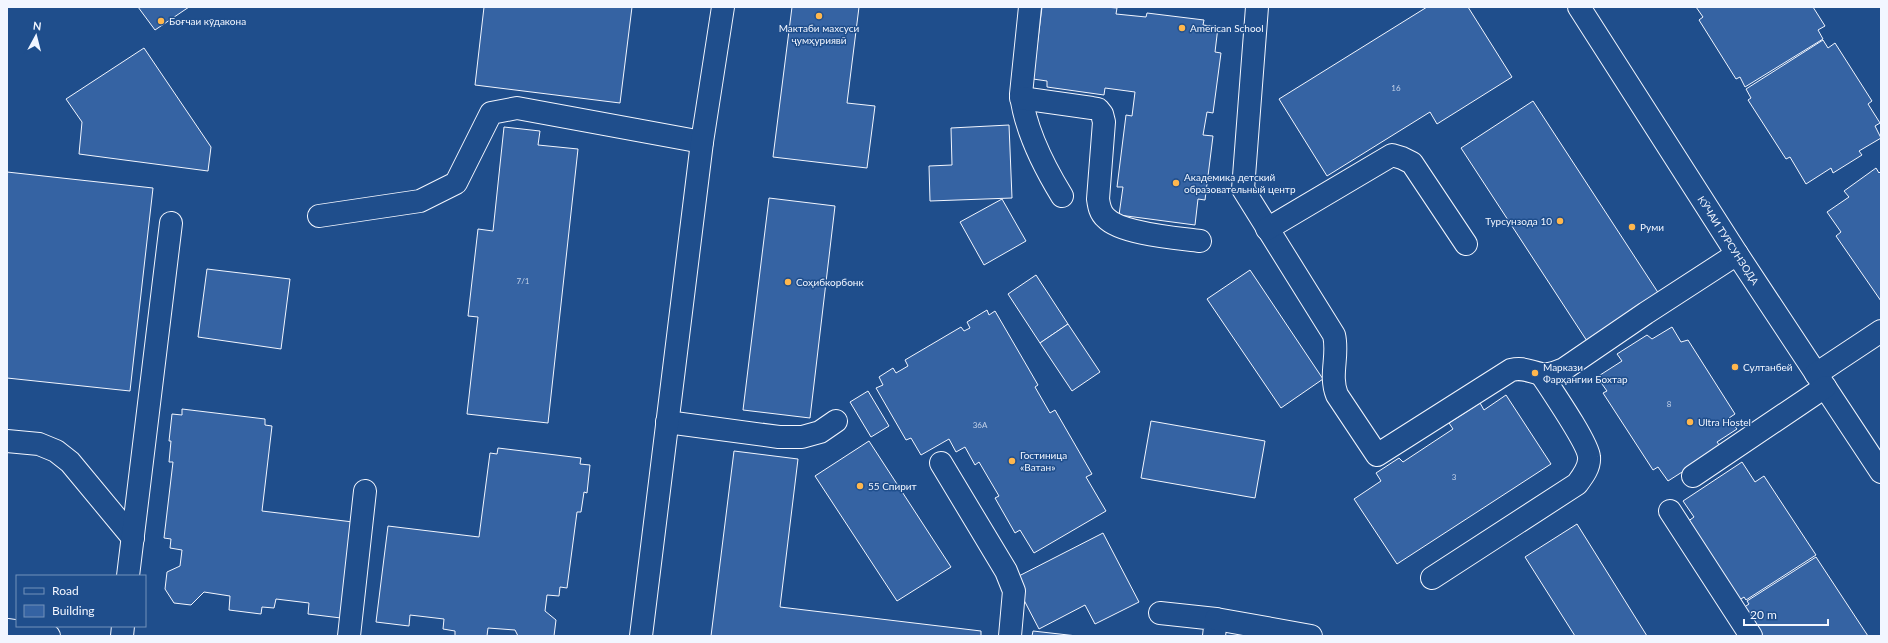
<svg xmlns="http://www.w3.org/2000/svg" width="1888" height="643" font-family="Lato,sans-serif">
	<style>
		.building { fill: #3563a3; stroke: #f2f6ff }
		.lines { fill: none; stroke-linecap: round; stroke-linejoin: round }
		.minor-casing { stroke: #f2f6ff; stroke-width: 24 }
		.minor { stroke: #1f4e8c; stroke-width: 22 }
		.poi-dot { fill: #ffb74d; stroke: #1f4e8c; stroke-width: 1.5 }
		.labels { text-anchor: middle; dominant-baseline: central; stroke-width: 3; stroke-linejoin: round; paint-order: stroke }
		.number-label { font-size: 8px; fill: #c3d1e8 }
		.poi-label { font-size: 10px; fill: #f2f6ff; stroke: #1f4e8c; text-anchor: start }
		.street-label { font-size: 10px; fill: #f2f6ff; stroke: #1f4e8c }
	</style>
	<rect width="100%" height="100%" fill="#1f4e8c"/>
	<!-- building -->
	<g class="building">
		<path d="M138,7H189L155,30Z"/>
		<path d="M484,7H632L620,103L475,85Z"/>
		<path d="M792,7H859L847,103L875,106L867,168L773,157Z"/>
		<path d="M1042,7H1105L1117,8L1116,14L1146,17L1147,13L1204,20L1203,25L1218,27L1215,52L1221,53L1213,113L1207,112L1203,135L1213,136L1205,200L1198,199L1195,225L1119,215L1123,187H1117L1126,115L1132,116L1135,92L1105,88L1104,95L1047,87V81L1033,79Z"/>
		<path d="M1427,7H1468L1512,77L1437,124L1430,112L1327,176L1279,99Z"/>
		<path d="M1696,7H1813L1825,26L1818,30L1823,39L1745,87L1740,77L1736,79L1699,20L1703,17Z"/>
		<path d="M1823,40L1828,48L1835,43L1872,101L1868,104L1880,123L1875,126L1881,138L1859,151L1862,155L1833,173L1831,168L1806,184L1790,157L1786,159L1748,100L1751,98L1746,89Z"/>
		<path d="M144,48L211,147L208,171L79,154L82,122L66,99Z"/>
		<path d="M1533,101L1659,294L1587,341L1461,148Z"/>
		<path d="M1009,125L1012,198L930,201L929,166L952,165L951,128Z"/>
		<path d="M504,127L540,131L538,145L578,149L548,423L467,414L478,317L468,316L478,229L493,231Z"/>
		<path d="M1876,168L1879,173L1881,171V301L1836,236L1841,232L1827,212L1849,197L1844,191Z"/>
		<path d="M7,172L153,188L130,391L7,378Z"/>
		<path d="M769,198L835,206L810,418L743,410Z"/>
		<path d="M1002,199L1026,241L984,265L960,222Z"/>
		<path d="M207,269L290,279L281,349L198,337Z"/>
		<path d="M1250,270L1323,379L1281,408L1207,299Z"/>
		<path d="M1036,275L1068,324L1040,343L1008,294Z"/>
		<path d="M987,310L989,315L995,311L1038,385L1035,387L1050,413L1055,410L1092,474L1086,477L1106,511L1034,553L1020,530L1015,533L995,498L999,496L979,462L975,465L965,447L956,452L949,439L921,455L911,438L906,440L876,388L883,385L879,377L893,368L896,373L908,366L905,360L961,327L964,331L970,328L967,322Z"/>
		<path d="M1068,324L1100,372L1072,391L1040,343Z"/>
		<path d="M1672,327L1681,342L1688,340L1735,414L1729,418L1737,429L1717,442L1723,450L1690,467L1668,481L1658,467L1653,470L1603,393L1607,391L1597,377L1622,361L1617,354L1647,335L1652,339Z"/>
		<path d="M868,391L889,426L871,437L850,402Z"/>
		<path d="M1506,395L1551,464L1397,564L1354,499L1381,481L1376,473L1399,458L1403,462L1453,429L1449,423L1480,403L1484,410Z"/>
		<path d="M182,409L265,419V425L272,426L262,511L353,522L341,618L308,614L309,603L276,599L274,608L262,607L261,614L229,610L230,596L204,592L191,605L174,603L165,589L167,572L180,566L182,550L170,548L171,539L164,538L173,462H169L171,441H169L172,414L182,415Z"/>
		<path d="M1151,421L1265,441L1255,498L1141,478Z"/>
		<path d="M869,441L951,567L897,601L815,476Z"/>
		<path d="M498,448L581,458L580,464L590,465L587,493L584,492L581,512H577L567,588L560,587L559,596L547,595L545,611L556,620L554,636H518L515,630L488,628L487,636H455V631L443,629L444,619L410,615L409,626L376,622L388,526L479,537L490,453L497,454Z"/>
		<path d="M734,451L798,459L780,607L981,631V636H711Z"/>
		<path d="M1742,462L1755,482L1764,476L1816,555L1746,600L1744,597L1738,601L1687,522L1694,517L1683,501Z"/>
		<path d="M1577,524L1647,636H1575L1525,557Z"/>
		<path d="M1103,533L1139,602L1095,624L1085,605L1039,629L1013,579Z"/>
		<path d="M1816,557L1868,636H1761L1743,608L1749,604L1747,601Z"/>
		<path d="M1033,631L1077,636H1032Z"/>
	</g>
	<g class="lines">
		<!-- minor casing -->
		<g class="minor-casing">
			<g id="minor">
				<path d="M1030,7L1021,94C1025,130 1043,165 1062,196"/>
				<path d="M1257,7L1243,189L1334,335C1339,355 1329,375 1337,395L1377,455L1511,370C1524,367 1530,372 1542,374C1550,375 1557,372 1564,369L1646,313L1737,254"/>
				<path id="s1" d="M1579,7L1737,254L1881,472"/>
				<path d="M1021,98L1092,108L1098,109L1102,114L1104,122L1098,199C1099,206 1100,213 1106,218C1121,234 1178,238 1200,241"/>
				<path d="M319,216L420,201L456,183L491,113L517,108L702,142"/>
				<path d="M1267,229L1392,155L1402,158L1412,163L1466,244"/>
				<path d="M1816,374L1881,331"/>
				<path d="M667,422L779,437H802L820,432L836,421"/>
				<path d="M7,441L39,444L56,451L70,462L133,538"/>
				<path d="M941,463L1006,571L1014,591L1010,636"/>
				<path d="M1693,476L1825,387"/>
				<path d="M1670,511L1751,636"/>
				<path d="M128,576L171,223"/>
				<path d="M1432,578L1577,484C1583,476 1590,467 1589,457C1588,443 1550,388 1541,374"/>
				<path d="M1160,613L1216,619L1214,636"/>
				<path d="M1216,619L1311,636"/>
				<path d="M7,630L49,636"/>
				<path d="M122,636L123,626"/>
				<path d="M349,636L365,491"/>
				<path d="M641,636L702,142L723,7"/>
			</g>
		</g>
		<!-- minor -->
		<use href="#minor" class="minor"/>
	</g>
	<!-- markers -->
	<g class="poi-dot">
		<circle cx="819" cy="16" r="4"/>
		<circle cx="161" cy="21" r="4"/>
		<circle cx="1182" cy="28" r="4"/>
		<circle cx="1176" cy="183" r="4"/>
		<circle cx="1560" cy="221" r="4"/>
		<circle cx="1632" cy="227" r="4"/>
		<circle cx="788" cy="282" r="4"/>
		<circle cx="1735" cy="367" r="4"/>
		<circle cx="1535" cy="373" r="4"/>
		<circle cx="1690" cy="422" r="4"/>
		<circle cx="1012" cy="461" r="4"/>
		<circle cx="860" cy="486" r="4"/>
	</g>
	<g class="labels">
		<!-- number labels -->
		<g class="number-label">
			<text x="1396" y="88">16</text>
			<text x="523" y="281">7/1</text>
			<text x="1669" y="404">8</text>
			<text x="980" y="425">36А</text>
			<text x="1454" y="477">3</text>
		</g>
		<!-- poi labels -->
		<g class="poi-label">
			<text x="169" y="21">Боғчаи кӯдакона</text>
			<text x="819" y="28" text-anchor="middle">Мактаби махсуси<tspan x="819" dy="12">ҷумҳуриявӣ</tspan></text>
			<text x="1190" y="28">American School</text>
			<text x="1184" y="177">Академика детский<tspan x="1184" dy="12">образовательный центр</tspan></text>
			<text x="1552" y="221" text-anchor="end">Турсунзода 10</text>
			<text x="1640" y="227">Руми</text>
			<text x="796" y="282">Соҳибкорбонк</text>
			<text x="1543" y="367">Маркази<tspan x="1543" dy="12">Фарҳангии Бохтар</tspan></text>
			<text x="1743" y="367">Султанбей</text>
			<text x="1698" y="422">Ultra Hostel</text>
			<text x="1020" y="455">Гостиница<tspan x="1020" dy="12">«Ватан»</tspan></text>
			<text x="868" y="486">55 Спирит</text>
		</g>
		<!-- street labels -->
		<g class="street-label">
			<text stroke="none"><textPath href="#s1" startOffset="277">КӮЧАИ ТУРСУНЗОДА</textPath></text>
		</g>
	</g>
	<!-- border -->
	<rect width="1888" height="643" fill="none" stroke="#f2f6ff" stroke-width="16"/>
	<!-- legend -->
	<rect x="16" y="575" width="130" height="52" fill="#1f4e8c" stroke="#7391ba"/>
	<rect x="24" y="588" width="20" height="6" fill="#1f4e8c" stroke="#7391ba"/>
	<text x="52" y="595" font-size="12" fill="#f2f6ff">Road</text>
	<rect x="24" y="605" width="20" height="12" fill="#3563a3" stroke="#7391ba"/>
	<text x="52" y="615" font-size="12" fill="#f2f6ff">Building</text>
	<!-- north arrow -->
	<g transform="translate(36 36) rotate(7)" stroke="#1f4e8c" stroke-width="3" paint-order="stroke">
	<path d="M0-3L7 15L0 10L-7 15Z" fill="#f2f6ff"/>
	<text y="-6" font-size="11" font-weight="bold" text-anchor="middle" fill="#f2f6ff">N</text>
	</g>
	<!-- scale -->
	<path d="M1744 619v6h84v-6" fill="none" stroke="#f2f6ff" stroke-width="2"/>
	<text x="1750" y="619" font-size="12" fill="#f2f6ff" stroke="#1f4e8c" stroke-width="3" paint-order="stroke">20 m</text>
</svg>
